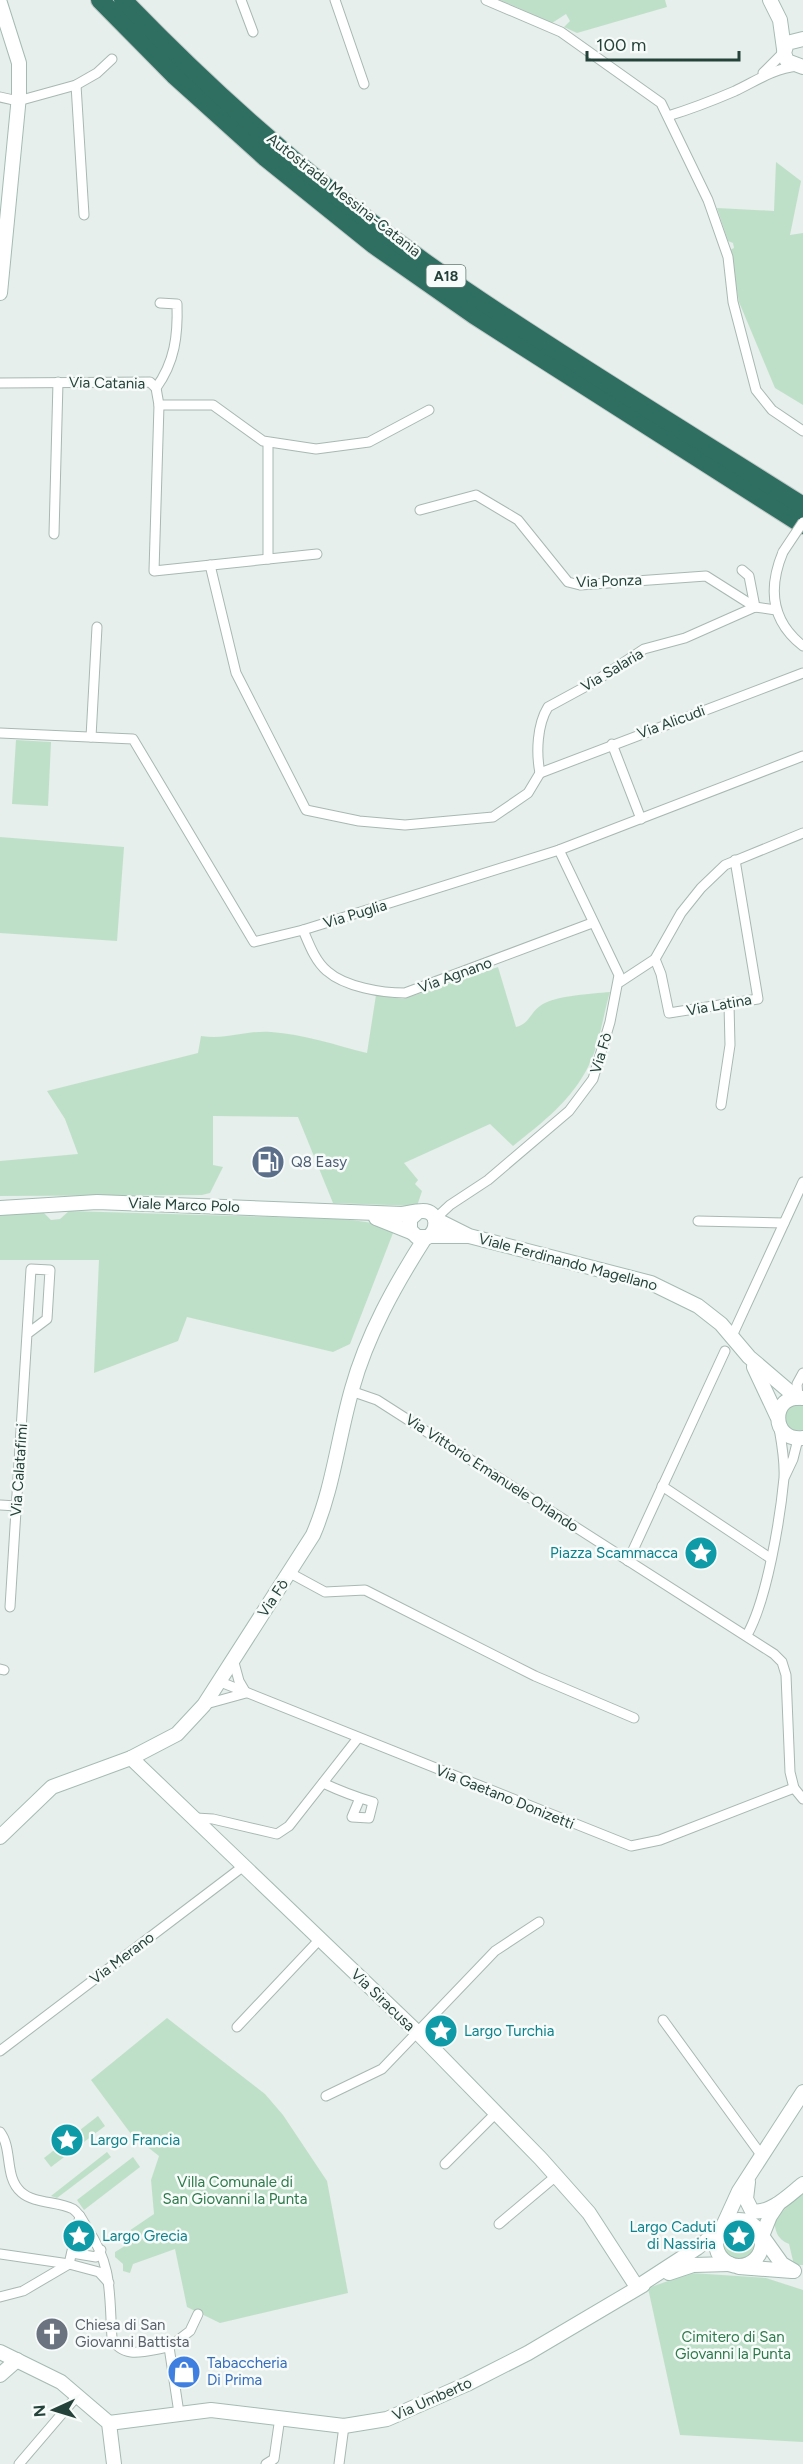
<svg xmlns="http://www.w3.org/2000/svg" width="803" height="2464" font-family="Figtree,sans-serif">
	<style>
		.green { fill: #bfe0c8 }
		.lines { fill: none; stroke-linecap: round; stroke-linejoin: round }
		.street-casing { stroke: #a8b8b2; stroke-width: 11 }
		.secondary-casing { stroke: #a4bbb3; stroke-width: 16 }
		.highway-casing { stroke: #c2cac8; stroke-width: 20 }
		.street { stroke: #fff; stroke-width: 9 }
		.secondary { stroke: #fff; stroke-width: 14 }
		.highway { stroke: #2f6f62; stroke-width: 18 }
		.street-bridge-casing { stroke: #a8b8b2; stroke-width: 11; stroke-linecap: butt }
		.street-bridge { stroke: #fff; stroke-width: 9 }
		.labels { text-anchor: middle; dominant-baseline: central; stroke-width: 5; stroke-linejoin: round; paint-order: stroke }
		.shield { fill: #f7fbf9; stroke: #637a73; stroke-width: 1.5 }
		.shield-label { font-size: 14px; font-weight: bold; fill: #24423a }
		.street-label { font-size: 15px; fill: #24423a; stroke: #f7fbf9 }
		.service-label { font-size: 15px; fill: #4e5e75; stroke: #f7fbf9; text-anchor: start }
		.culture-label { font-size: 15px; fill: #0d838f; stroke: #f7fbf9; text-anchor: start }
		.park-label { font-size: 15px; fill: #2d7a4b; stroke: #f7fbf9 }
		.worship-label { font-size: 15px; fill: #5b616d; stroke: #f7fbf9; text-anchor: start }
		.shop-label { font-size: 15px; fill: #366cbe; stroke: #f7fbf9; text-anchor: start }
	</style>
	<rect width="100%" height="100%" fill="#e6efeb"/>
	<!-- green -->
	<g class="green">
		<path d="M500,0H665L667,7L577,33L564,27L570,21L566,14L552,23Z"/>
		<path d="M776,162L801,181L790,235L803,233V405L775,388L739,302L730,250L734,248L733,243L728,241L717,208L774,211Z"/>
		<path d="M16,740L51,742L48,806L12,804Z"/>
		<path d="M0,837L124,847L117,941L0,933Z"/>
		<path d="M498,967L516,1027C529,1024 530,1013 540,1006C555,995 591,994 610,992C603,1015 600,1043 589,1065C572,1100 543,1122 513,1146L490,1124L404,1163L418,1180L415,1184L422,1191L417,1206L333,1203L298,1117L213,1116V1165L223,1167L210,1193L202,1195L0,1196V1161L78,1154L65,1119L47,1091L198,1053L201,1036C228,1040 247,1030 271,1032C303,1034 335,1045 367,1053L376,995L403,999Z"/>
		<path d="M69,1211L340,1219C357,1221 379,1221 393,1233L350,1344L333,1352L187,1317L178,1341L94,1373L99,1260H0V1215L44,1213L51,1220L60,1219Z"/>
		<path d="M803,1404V1431L785,1429L782,1410L785,1406Z"/>
		<path d="M167,2018L265,2094L283,2115L327,2181L348,2293L220,2323L187,2307L175,2249L133,2264L130,2273L123,2271V2264L115,2257V2252L128,2244L123,2235L154,2214L151,2180L159,2156L131,2134L91,2080Z"/>
		<path d="M98,2116L105,2126L51,2167L44,2158Z"/>
		<path d="M107,2152L111,2157L57,2198L51,2196Z"/>
		<path d="M133,2157L140,2167L84,2210L77,2200Z"/>
		<path d="M803,2192V2265H794L789,2244C777,2239 775,2231 774,2219Z"/>
		<circle cx="738" cy="2242" r="18"/>
		<path d="M691,2273L766,2278L803,2290V2442L680,2435L648,2288Z"/>
	</g>
	<g class="lines">
		<!-- street casing -->
		<g class="street-casing">
			<g id="street">
				<path d="M241,0L253,32"/>
				<path d="M335,0L364,84"/>
				<path d="M486,0L561,32L661,103L708,200L728,257L733,302L756,390L772,410L803,431"/>
				<path d="M763,73L784,52"/>
				<path d="M76,85L84,215"/>
				<path d="M0,97L18,101L76,85L97,73L112,59"/>
				<path d="M668,116C691,109 714,100 735,91C756,81 773,69 797,66"/>
				<path d="M0,383L150,382L156,388L159,405H213L263,441L316,449L369,442L429,410"/>
				<path d="M156,388C175,362 178,335 177,304L160,303"/>
				<path d="M159,405L154,571L317,554"/>
				<path d="M268,443V559"/>
				<path d="M420,510L476,495L518,520L568,582L580,585L706,576L755,607"/>
				<path d="M54,534L58,382"/>
				<path d="M783,552C768,588 771,621 803,646"/>
				<path d="M210,565L236,673L306,810L359,821L405,825L493,817L528,793L540,773"/>
				<path d="M742,570L749,576L755,607"/>
				<path d="M0,733L133,739L254,942L303,930L559,850L803,756"/>
				<path d="M91,737L97,627"/>
				<path d="M612,744L641,819"/>
				<path d="M540,773C536,753 537,725 548,707L594,682L644,649L685,638L755,607L776,610"/>
				<path d="M540,773L803,673"/>
				<path d="M303,930C309,944 315,961 327,971C345,987 382,993 405,993L592,923"/>
				<path d="M655,959L661,974L669,1013L758,999L735,860"/>
				<path d="M620,982L655,959L681,913L701,888L725,865L803,833"/>
				<path d="M721,1105L730,1045L729,1004"/>
				<path d="M435,1219L450,1205L488,1180L569,1111L593,1079L610,1022L619,975L559,850"/>
				<path d="M698,1221L784,1223"/>
				<path d="M732,1336L803,1182"/>
				<path d="M351,1391L377,1400L774,1654L782,1662L786,1675L790,1772L794,1788L803,1799"/>
				<path d="M798,1397L797,1384L803,1373"/>
				<path d="M785,1476L793,1459L798,1439"/>
				<path d="M662,1486L770,1558"/>
				<path d="M0,1505L17,1506"/>
				<path d="M628,1561L725,1351"/>
				<path d="M290,1573L325,1592L365,1590L535,1676L634,1718"/>
				<path d="M10,1607L31,1269L50,1270L47,1319L27,1334"/>
				<path d="M747,1635C767,1600 780,1519 784,1478C785,1461 782,1445 779,1428"/>
				<path d="M0,1669L4,1670"/>
				<path d="M218,1681L631,1846L660,1840L794,1788"/>
				<path d="M206,1704L246,1693L239,1681L233,1659"/>
				<path d="M323,1783C340,1791 356,1797 373,1802L369,1818L352,1817L360,1798"/>
				<path d="M196,1818L213,1819L277,1834L289,1826L358,1738"/>
				<path d="M663,2020L762,2156"/>
				<path d="M237,2027L320,1939"/>
				<path d="M0,2051L245,1865"/>
				<path d="M326,2096L382,2069L495,1951L539,1922"/>
				<path d="M0,2132C13,2149 4,2177 21,2192C34,2204 58,2201 73,2209C80,2214 83,2221 87,2228C113,2266 109,2294 112,2338C123,2361 148,2350 169,2347L179,2413"/>
				<path d="M445,2164L496,2113"/>
				<path d="M499,2224L556,2176"/>
				<path d="M72,2253L96,2257L101,2250"/>
				<path d="M0,2254L69,2264L99,2272L109,2283"/>
				<path d="M0,2297L23,2291L69,2264L80,2216"/>
				<path d="M169,2347L190,2331L198,2314"/>
				<path d="M19,2464L78,2395"/>
				<path d="M266,2464L274,2459L280,2417"/>
				<path d="M339,2464L344,2426"/>
			</g>
		</g>
		<!-- secondary casing -->
		<g class="secondary-casing">
			<g id="secondary">
				<path d="M770,0L780,20L784,49"/>
				<path d="M0,3L19,63V96L0,293"/>
				<path d="M803,39L787,43L784,53L787,61L803,67"/>
				<path d="M0,1208L97,1202L402,1214C408,1213 416,1211 423,1211C439,1211 438,1230 428,1237H417L410,1230V1219L418,1212"/>
				<path d="M376,1218L411,1232"/>
				<path d="M435,1219L467,1235"/>
				<path d="M430,1236H469L651,1283L698,1306L721,1324L749,1357L797,1398"/>
				<path d="M754,1367L777,1416"/>
				<path d="M803,1398C770,1393 770,1442 803,1438"/>
				<path d="M131,1758L416,2031L541,2159L589,2213L637,2287L697,2248L720,2230"/>
				<path d="M0,1837L52,1787L131,1758L177,1734L204,1705L313,1535C333,1489 338,1438 352,1389C367,1335 395,1285 425,1238"/>
				<path d="M748,2182L746,2199L752,2211C770,2215 790,2194 803,2184"/>
				<path d="M778,2204L770,2216L762,2236L782,2264L794,2271"/>
				<circle cx="739" cy="2243" r="23"/>
				<path d="M723,2226L739,2191L803,2092"/>
				<path d="M739,2267L792,2271"/>
				<path d="M669,2273L693,2265L730,2264"/>
				<path d="M0,2352L61,2382L109,2423L114,2464"/>
				<path d="M0,2375L17,2360"/>
				<path d="M109,2423L211,2410L344,2426L387,2419L467,2384L528,2353L643,2285"/>
			</g>
		</g>
		<!-- highway casing -->
		<g class="highway-casing">
			<g id="highway">
				<path d="M100,0L174,75L266,158L374,245L474,315L803,525"/>
				<path d="M123,0C231,112 351,215 481,301C587,372 696,438 803,506"/>
			</g>
		</g>
		<!-- street -->
		<use href="#street" class="street"/>
		<!-- secondary -->
		<use href="#secondary" class="secondary"/>
		<!-- highway -->
		<use href="#highway" class="highway"/>
		<!-- street-bridge casing -->
		<g class="street-bridge-casing">
			<path id="street-bridge" d="M783,552L803,522"/>
		</g>
		<!-- street-bridge -->
		<use href="#street-bridge" class="street-bridge"/>
	</g>
	<!-- icons -->
	<defs>
		<g id="fuel-disc" transform="scale(1.725)"><circle r="9.5" fill="#5c6f8a" stroke="#f7fbf9"/><path d="M-5.5-6h7V0h2V4h1.3V-2.5L3-4.5l.8-.8L6-3V5H2.5V1h-1V6h-7ZM-4.2-4.7v3.2H.2V-4.7Z" fill="#fff"/></g>
		<g id="sight-disc" transform="scale(1.725)"><circle r="9.5" fill="#0f9aa8" stroke="#f7fbf9"/><path d="M0-6L1.8-2.2L6-1.7L2.9 1.2L3.7 5.4L0 3.3L-3.7 5.4L-2.9 1.2L-6-1.7L-1.8-2.2Z" fill="#fff"/></g>
		<g id="church-disc" transform="scale(1.725)"><circle r="9.5" fill="#6b7280" stroke="#f7fbf9"/><path d="M-1.2-6h2.4v3.5h3.3v2.4h-3.3V6h-2.4V-.1h-3.3v-2.4h3.3Z" fill="#fff"/></g>
		<g id="shop-disc" transform="scale(1.725)"><circle r="9.5" fill="#3f7fe0" stroke="#f7fbf9"/><path d="M-5-2.5h2.3a2.7 3.5 0 0 1 5.4 0H5L5.5 6h-11ZM-1.5-2.5h3a1.5 2.3 0 0 0-3 0Z" fill="#fff"/></g>
	</defs>
	<g fill-rule="evenodd">
		<use href="#fuel-disc" x="268" y="1162"/>
		<use href="#sight-disc" x="701" y="1553"/>
		<use href="#sight-disc" x="441" y="2031"/>
		<use href="#sight-disc" x="67" y="2140"/>
		<use href="#sight-disc" x="79" y="2236"/>
		<use href="#sight-disc" x="739" y="2236"/>
		<use href="#church-disc" x="52" y="2334"/>
		<use href="#shop-disc" x="184" y="2372"/>
	</g>
	<g class="labels">
		<!-- shield labels -->
		<rect class="shield" x="426.5" y="265" width="39" height="22" rx="4.5"/>
		<g class="shield-label">
			<text x="446" y="276">A18</text>
		</g>
		<!-- street labels -->
		<g class="street-label">
			<text transform="translate(344 195) rotate(38)">Autostrada Messina-Catania</text>
			<text transform="translate(107 383) rotate(1)">Via Catania</text>
			<text transform="translate(609 581) rotate(-2)">Via Ponza</text>
			<text transform="translate(612 670) rotate(-31)">Via Salaria</text>
			<text transform="translate(671 722) rotate(-20)">Via Alicudi</text>
			<text transform="translate(355 914) rotate(-17)">Via Puglia</text>
			<text transform="translate(455 975) rotate(-20)">Via Agnano</text>
			<text transform="translate(719 1005) rotate(-10)">Via Latina</text>
			<text transform="translate(601 1053) rotate(-73)">Via Fò</text>
			<text transform="translate(184 1205) rotate(2)">Viale Marco Polo</text>
			<text transform="translate(568 1262) rotate(15)">Viale Ferdinando Magellano</text>
			<text transform="translate(19 1470) rotate(-86)">Via Calatafimi</text>
			<text transform="translate(492 1473) rotate(33)">Via Vittorio Emanuele Orlando</text>
			<text transform="translate(273 1598) rotate(-56)">Via Fò</text>
			<text transform="translate(505 1797) rotate(22)">Via Gaetano Donizetti</text>
			<text transform="translate(122 1958) rotate(-37)">Via Merano</text>
			<text transform="translate(383 2000) rotate(44)">Via Siracusa</text>
			<text transform="translate(432 2399) rotate(-24)">Via Umberto</text>
		</g>
		<!-- service labels -->
		<g class="service-label">
			<text x="291" y="1162">Q8 Easy</text>
		</g>
		<!-- culture labels -->
		<g class="culture-label">
			<text x="678" y="1553" text-anchor="end">Piazza Scammacca</text>
			<text x="464" y="2031">Largo Turchia</text>
			<text x="90" y="2140">Largo Francia</text>
			<text x="716" y="2227" text-anchor="end">Largo Caduti<tspan x="716" dy="17">di Nassiria</tspan></text>
			<text x="102" y="2236">Largo Grecia</text>
		</g>
		<!-- park labels -->
		<g class="park-label">
			<text x="235" y="2182">Villa Comunale di<tspan x="235" dy="17">San Giovanni la Punta</tspan></text>
			<text x="733" y="2337">Cimitero di San<tspan x="733" dy="17">Giovanni la Punta</tspan></text>
		</g>
		<!-- worship labels -->
		<g class="worship-label">
			<text x="75" y="2325">Chiesa di San<tspan x="75" dy="17">Giovanni Battista</tspan></text>
		</g>
		<!-- shop labels -->
		<g class="shop-label">
			<text x="207" y="2363">Tabaccheria<tspan x="207" dy="17">Di Prima</tspan></text>
		</g>
	</g>
	<!-- north arrow -->
	<g transform="translate(54 2410) rotate(266)" stroke="#f7fbf9" stroke-width="4.5" paint-order="stroke">
	<path d="M0-4.5L10 22L0 15L-10 22Z" fill="#24423a"/>
	<text y="-9" font-size="16" font-weight="bold" text-anchor="middle" fill="#24423a">N</text>
	</g>
	<!-- scale -->
	<path d="M587 51v9h152v-9" fill="none" stroke="#24423a" stroke-width="3"/>
	<text x="596" y="51" font-size="18" fill="#24423a" stroke="#f7fbf9" stroke-width="4.5" paint-order="stroke">100 m</text>
</svg>
